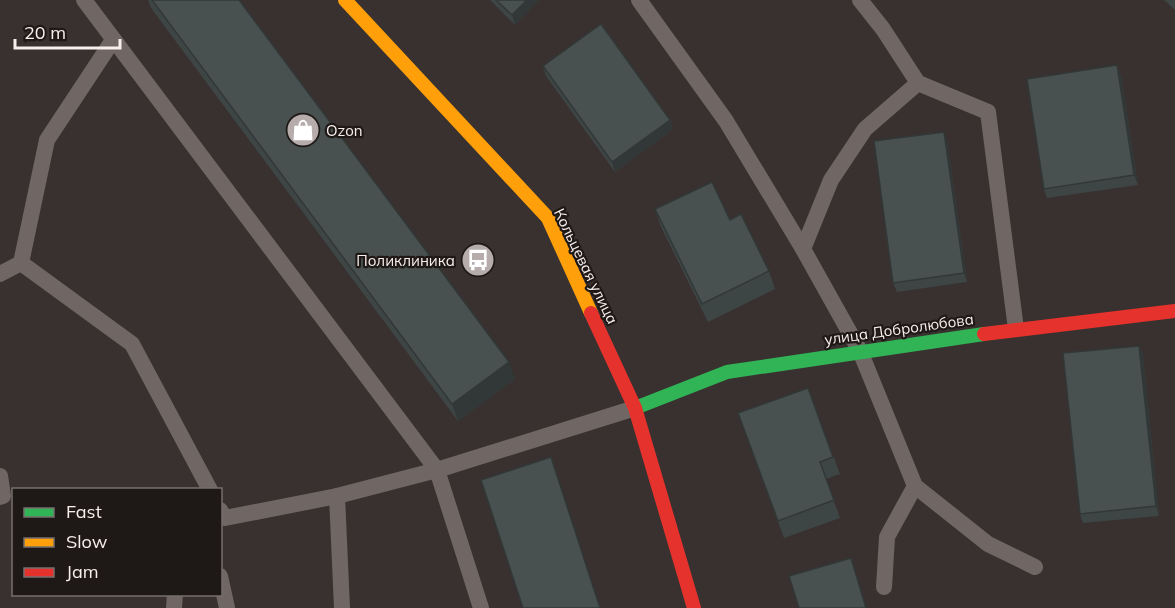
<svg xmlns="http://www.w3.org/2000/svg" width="1175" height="608" font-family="Mulish,sans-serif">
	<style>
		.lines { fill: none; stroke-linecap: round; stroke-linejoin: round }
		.lane { stroke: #706765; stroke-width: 16 }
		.fast { stroke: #30b455; stroke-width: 14 }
		.slow { stroke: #ff9f0a; stroke-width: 14 }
		.jam { stroke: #e5322d; stroke-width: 14 }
		.wall { fill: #3e4545 }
		.shaded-wall { fill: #323838 }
		.building { fill: #485050; stroke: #323838; stroke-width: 1.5 }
		.labels { text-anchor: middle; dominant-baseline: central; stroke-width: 4.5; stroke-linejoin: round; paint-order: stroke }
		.poi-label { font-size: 15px; fill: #f8efed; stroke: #1e1917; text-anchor: start }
		.street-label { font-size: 15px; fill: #f8efed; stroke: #1e1917 }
	</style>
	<rect width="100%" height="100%" fill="#383130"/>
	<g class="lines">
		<!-- lane -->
		<g class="lane">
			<path d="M84,0L437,470L481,608"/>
			<path d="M639,0L726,121L803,249L860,351L915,486L988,544L1035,567"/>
			<path d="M113,40L47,140L21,263L132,344L210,490"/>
			<path d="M918,83L988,112L1016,329"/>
			<path d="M803,249L831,180L865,129L918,83L883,29L860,0"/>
			<path d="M0,274L21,263"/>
			<path d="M0,476L3,496L0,497"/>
			<path d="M337,496L342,608"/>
			<path d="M220,510L225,518L337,496L437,470L635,408"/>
			<path d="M220,576L227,608"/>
			<path d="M884,587L887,537L915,486"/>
			<path d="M174,608L175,594"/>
		</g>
		<!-- fast -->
		<path class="fast" d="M635,408L727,372L984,334"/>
		<!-- slow -->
		<path class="slow" d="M345,0L548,218L591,313"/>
		<!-- jam -->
		<g class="jam">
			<path d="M591,313L635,408L694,608"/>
			<path d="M984,334L1175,311"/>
		</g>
	</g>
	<!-- wall -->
	<g class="wall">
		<path d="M148,0H239L515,379L458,421L151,8Z"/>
		<path d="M490,0H539L515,25Z"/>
		<path d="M1164,0H1175V10Z"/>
		<path d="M1117,65L1121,75L1138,185L1047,198L1044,189Z"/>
		<path d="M543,66L670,120L673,129L615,172L546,76Z"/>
		<path d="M947,141L967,282L897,292L893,283Z"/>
		<path d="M655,209L730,220L769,271L775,289L708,322L661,227Z"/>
		<path d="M1139,346L1143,355L1159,516L1083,523L1080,514Z"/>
		<path d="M808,388L840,474L826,479L840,518L784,538L738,413Z"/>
	</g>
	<!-- shaded-wall -->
	<g class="shaded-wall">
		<path d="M527,0H539L515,25L512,15Z"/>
		<path d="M1117,65L1121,75L1138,185L1134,175Z"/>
		<path d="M670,120L673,129L615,172L612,162Z"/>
		<path d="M944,132L947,141L967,282L964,273Z"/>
		<path d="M1139,346L1143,355L1159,516L1156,506Z"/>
		<path d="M509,362L515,379L458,421L452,404Z"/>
		<path d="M551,457L557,475L601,608H600Z"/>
	</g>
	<!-- building -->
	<g class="building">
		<path d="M152,0H239L509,362L452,404Z"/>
		<path d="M496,0H527L512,15Z"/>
		<path d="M601,24L670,120L612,162L543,66Z"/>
		<path d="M1117,65L1134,175L1044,189L1027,79Z"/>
		<path d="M944,132L964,273L893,283L874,141Z"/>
		<path d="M712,182L730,220L741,214L769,271L702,304L655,209Z"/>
		<path d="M1139,346L1156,506L1080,514L1063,353Z"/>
		<path d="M808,388L833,457L820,462L834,500L778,521L738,413Z"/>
		<path d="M551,457L600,608H523L481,480Z"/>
		<path d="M851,558L866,608H799L789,576Z"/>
	</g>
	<!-- icons -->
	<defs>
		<g id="shop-disc" transform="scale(1.725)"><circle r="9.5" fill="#b5acab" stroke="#1e1917"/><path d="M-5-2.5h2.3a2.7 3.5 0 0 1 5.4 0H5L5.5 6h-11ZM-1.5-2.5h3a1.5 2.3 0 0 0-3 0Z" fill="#fff"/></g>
		<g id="bus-disc" transform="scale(1.725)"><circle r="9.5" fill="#b5acab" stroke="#1e1917"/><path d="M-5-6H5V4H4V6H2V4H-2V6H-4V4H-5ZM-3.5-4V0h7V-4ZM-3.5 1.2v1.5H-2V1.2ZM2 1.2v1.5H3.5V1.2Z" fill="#fff"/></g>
	</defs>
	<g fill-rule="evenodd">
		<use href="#shop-disc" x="303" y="130"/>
		<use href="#bus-disc" x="478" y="260"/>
	</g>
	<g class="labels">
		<!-- poi labels -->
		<g class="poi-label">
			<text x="326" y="130">Ozon</text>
			<text x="455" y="260" text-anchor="end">Поликлиника</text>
		</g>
		<!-- street labels -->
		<g class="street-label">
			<text transform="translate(586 266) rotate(64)">Кольцевая улица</text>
			<text transform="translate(899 329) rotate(-8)">улица Добролюбова</text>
		</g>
	</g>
	<!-- legend -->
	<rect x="12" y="488" width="210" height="108" fill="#1e1917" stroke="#756f6d" stroke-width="1.5"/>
	<rect x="24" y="508" width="30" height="9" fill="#30b455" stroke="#756f6d" stroke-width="1.5"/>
	<text x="66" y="518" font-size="18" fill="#f8efed">Fast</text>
	<rect x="24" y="538" width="30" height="9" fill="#ff9f0a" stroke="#756f6d" stroke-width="1.5"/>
	<text x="66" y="548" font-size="18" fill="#f8efed">Slow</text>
	<rect x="24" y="568" width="30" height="9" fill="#e5322d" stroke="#756f6d" stroke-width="1.5"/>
	<text x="66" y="578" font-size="18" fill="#f8efed">Jam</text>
	<!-- scale -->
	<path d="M15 39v9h105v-9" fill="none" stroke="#f8efed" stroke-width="3"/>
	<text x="24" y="39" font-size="18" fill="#f8efed" stroke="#1e1917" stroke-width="4.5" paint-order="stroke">20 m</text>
</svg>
